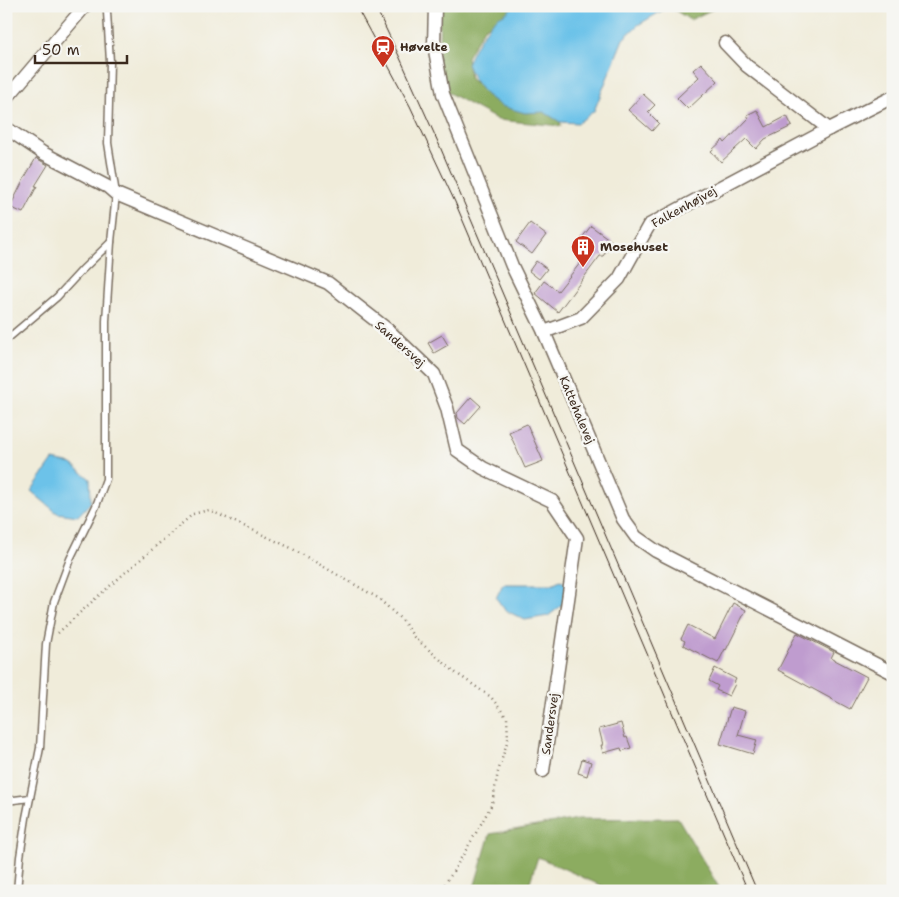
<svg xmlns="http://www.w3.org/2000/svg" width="899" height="897" font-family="'Shantell Sans',sans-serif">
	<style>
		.forest { fill: #8cac60; stroke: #646b3f }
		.water { fill: #6cc2e9; stroke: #547684 }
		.building { fill: #bf9ccf }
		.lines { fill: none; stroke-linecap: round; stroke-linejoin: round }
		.service-casing { stroke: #7a6e60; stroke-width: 9 }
		.minor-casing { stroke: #7a6e60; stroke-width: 15 }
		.path { stroke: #7a6e60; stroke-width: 2.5; stroke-dasharray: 1 4; stroke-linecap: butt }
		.service { stroke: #fff; stroke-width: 6 }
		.minor { stroke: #fff; stroke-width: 12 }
		.tram { stroke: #3b2a1e; stroke-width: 1 }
		.labels { text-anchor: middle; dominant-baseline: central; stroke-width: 5; stroke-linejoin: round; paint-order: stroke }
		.poi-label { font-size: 12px; font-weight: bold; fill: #3b2a1e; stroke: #f6f6f2; text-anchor: start }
		.street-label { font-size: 12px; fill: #3b2a1e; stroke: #f6f6f2 }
	</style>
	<rect width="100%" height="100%" fill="#f6f6f2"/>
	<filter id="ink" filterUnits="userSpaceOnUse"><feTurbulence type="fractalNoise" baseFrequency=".02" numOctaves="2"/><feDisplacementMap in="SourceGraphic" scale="10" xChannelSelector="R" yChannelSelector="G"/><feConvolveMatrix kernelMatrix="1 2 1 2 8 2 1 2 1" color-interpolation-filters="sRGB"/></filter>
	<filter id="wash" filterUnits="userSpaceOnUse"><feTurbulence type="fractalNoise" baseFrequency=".0096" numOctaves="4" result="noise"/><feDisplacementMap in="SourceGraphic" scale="20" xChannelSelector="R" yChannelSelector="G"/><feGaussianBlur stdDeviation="1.12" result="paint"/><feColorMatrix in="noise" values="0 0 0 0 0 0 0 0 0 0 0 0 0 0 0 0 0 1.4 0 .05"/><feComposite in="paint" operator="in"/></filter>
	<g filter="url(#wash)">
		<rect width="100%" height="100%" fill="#f0ecda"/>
		<!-- forest -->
		<g class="forest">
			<path d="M440,6H521L484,28L467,57L470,79L524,111L558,110L561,126L498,120L438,87Z"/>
			<path d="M671,6H714L713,9L690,20L670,7Z"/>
			<path d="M678,818L721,891H613L538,857L527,891H473L490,834L578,819Z"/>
		</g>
		<!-- water -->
		<g class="water">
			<path d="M512,6H670L638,25L623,39L594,111L578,123L560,122L544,112L525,113L501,106L486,95L473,78L467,64C473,49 484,29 497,18C503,14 509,13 512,6Z"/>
			<path d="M770,6H808L794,15L778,14Z"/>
			<path d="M53,460L72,464L90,479L91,502L78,516L57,513L31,491Z"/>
			<path d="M560,580L566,582L565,603L548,616L525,620L505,610L496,598L503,584H552Z"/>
		</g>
		<g id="blocks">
			<!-- building -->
			<g class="building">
				<path d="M701,63L718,81L688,109L677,98L699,77L693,70Z"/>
				<path d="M643,94L655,105L648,112L659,123L652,131L628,110Z"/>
				<path d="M757,110L766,127L787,116L792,126L765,139L756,149L746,139L721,162L711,151L723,140L725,143L749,118L747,115Z"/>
				<path d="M36,158L48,165L35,186H37L23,213L10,207L25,177Z"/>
				<path d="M530,223L546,235L532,254L516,242Z"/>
				<path d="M591,226L613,242L603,256H600L558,312L535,293L544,281L558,291L592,248L581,239Z"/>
				<path d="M536,261L547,269L539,279L529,271Z"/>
				<path d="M442,335L448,345L434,353L428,343Z"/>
				<path d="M471,397L481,406L465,424L458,418L457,413Z"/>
				<path d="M527,424L543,461L525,468L509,432Z"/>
				<path d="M733,603L746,610L726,650L725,649L718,663L683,645L685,641L681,639L688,625L715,639Z"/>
				<path d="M797,633L834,652L831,658L867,677L850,709L778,670Z"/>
				<path d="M715,668L736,679L734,683L735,684L729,696L716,690L718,686L709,681Z"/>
				<path d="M731,707L745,711L738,735L757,740L753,754L720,744Z"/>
				<path d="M621,723L625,738L627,737L631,748L622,751L621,748L603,753L601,745H603L599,729Z"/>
				<path d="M582,759L591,762L587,776L578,773Z"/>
			</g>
		</g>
	</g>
	<g filter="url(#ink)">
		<use href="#blocks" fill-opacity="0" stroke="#7a6e60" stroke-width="1"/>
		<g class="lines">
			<!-- service casing -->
			<g class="service-casing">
				<g id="service">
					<path d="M6,340L57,297L82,270L111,242"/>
					<path d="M6,801L30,798"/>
					<path d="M17,891L20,857L26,818L40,748L46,644L54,602L70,559L96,506L106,479V321L111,242L116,194L108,143L110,62L107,12L106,6"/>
				</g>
			</g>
			<!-- minor casing -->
			<g class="minor-casing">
				<g id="minor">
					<path d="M435,6L434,45L443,94L512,266L544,332L623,519L636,537L656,551L893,673"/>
					<path d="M725,43L747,66L829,129"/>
					<path d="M6,99L85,6"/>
					<path d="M6,128L43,153L108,187L116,194L328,283L388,330L434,374L447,408L457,450L483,468L552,501L577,538L543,771"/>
					<path d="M544,332L581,318L619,279L649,225L829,129L893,97"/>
				</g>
			</g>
			<!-- path -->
			<path class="path" d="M58,633L96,598L193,514L209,510L246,527L291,548L378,598L403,621L414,637L456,673L491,697L507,718L508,739L498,772L492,804L476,833L451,875L440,891"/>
			<!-- service -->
			<use href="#service" class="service"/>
			<!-- minor -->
			<use href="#minor" class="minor"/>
			<!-- tram -->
			<g class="tram">
				<path d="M356,6L410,106L455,202L748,891"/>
				<path d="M375,6L400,58L438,142L757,891"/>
			</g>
		</g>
	</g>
	<!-- icons -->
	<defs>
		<g id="station-pin" transform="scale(1.25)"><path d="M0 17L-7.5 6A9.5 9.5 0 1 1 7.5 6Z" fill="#c8321e" stroke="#f6f6f2"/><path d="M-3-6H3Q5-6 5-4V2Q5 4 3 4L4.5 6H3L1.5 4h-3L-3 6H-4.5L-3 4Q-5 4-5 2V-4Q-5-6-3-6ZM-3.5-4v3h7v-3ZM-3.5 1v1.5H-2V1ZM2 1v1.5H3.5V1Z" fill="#fff"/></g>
		<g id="building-pin" transform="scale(1.25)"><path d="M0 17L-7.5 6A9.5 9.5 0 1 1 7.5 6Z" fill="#c8321e" stroke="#f6f6f2"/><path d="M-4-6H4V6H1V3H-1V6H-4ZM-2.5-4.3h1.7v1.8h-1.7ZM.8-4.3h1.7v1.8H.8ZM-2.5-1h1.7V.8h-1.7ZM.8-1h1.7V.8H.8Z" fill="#fff"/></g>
	</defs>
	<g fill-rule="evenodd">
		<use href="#station-pin" x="383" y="47"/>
		<use href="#building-pin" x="583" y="247"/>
	</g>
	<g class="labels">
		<!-- poi labels -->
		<g class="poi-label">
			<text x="400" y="47">Høvelte</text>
			<text x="600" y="247">Mosehuset</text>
		</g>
		<!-- street labels -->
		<g class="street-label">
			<text transform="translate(684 207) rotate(-29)">Falkenhøjvej</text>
			<text transform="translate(400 344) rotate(42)">Sandersvej</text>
			<text transform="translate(577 410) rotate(67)">Kattehalevej</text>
			<text transform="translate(550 724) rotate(-82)">Sandersvej</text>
		</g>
	</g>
	<!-- margin -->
	<rect width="899" height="897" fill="none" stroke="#f6f6f2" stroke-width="25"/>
	<!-- scale -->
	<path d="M35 55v8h92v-8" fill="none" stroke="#3b2a1e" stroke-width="2.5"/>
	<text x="42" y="55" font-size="15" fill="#3b2a1e" stroke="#f6f6f2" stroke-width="4" paint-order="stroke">50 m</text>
</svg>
